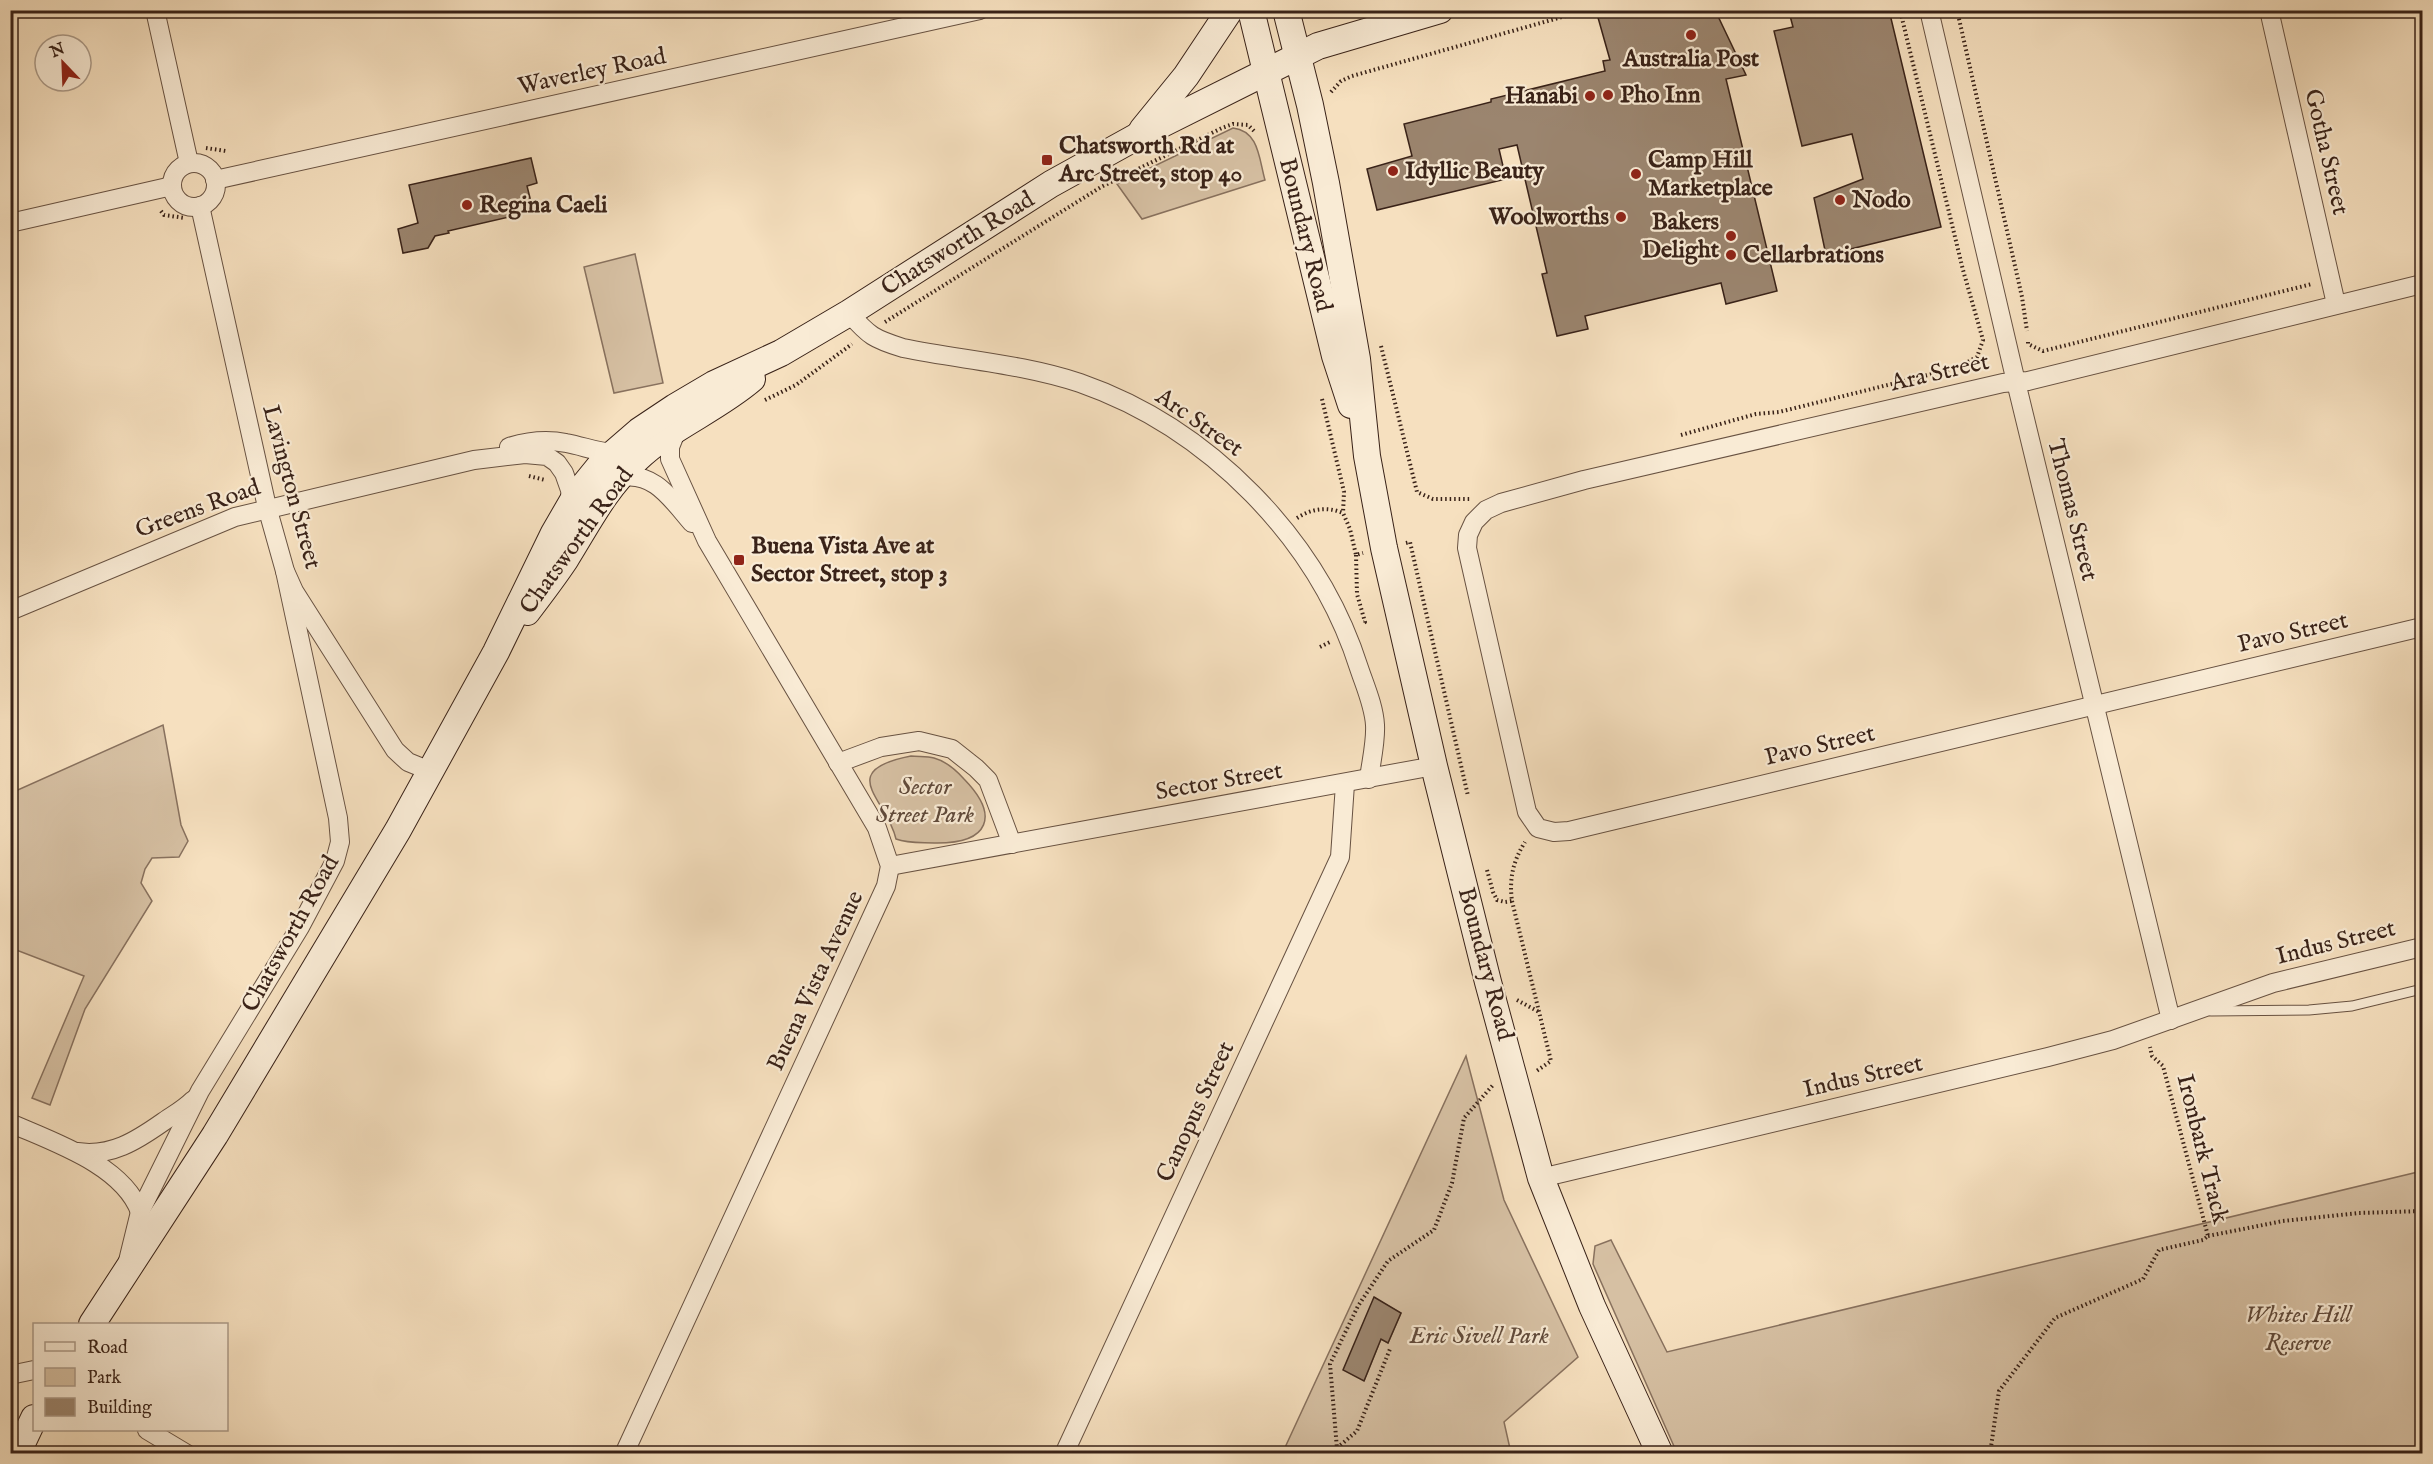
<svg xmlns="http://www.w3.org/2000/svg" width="2433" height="1464" font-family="'IM FELL English',serif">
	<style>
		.green { fill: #d6c0a3; stroke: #88715e; stroke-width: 1.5; fill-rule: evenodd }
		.building { fill: #9b856f; stroke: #392218; stroke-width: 1.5 }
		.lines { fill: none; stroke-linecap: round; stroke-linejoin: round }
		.lane-casing { stroke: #685242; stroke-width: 11 }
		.street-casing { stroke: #685242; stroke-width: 20 }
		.secondary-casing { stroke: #392218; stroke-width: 28 }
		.path { stroke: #392218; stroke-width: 4; stroke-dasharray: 1.5 3; stroke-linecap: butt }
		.lane { stroke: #f9ebd5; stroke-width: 9 }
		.street { stroke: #f9ebd5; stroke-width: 18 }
		.secondary { stroke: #f9ebd5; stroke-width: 26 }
		.poi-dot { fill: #8f2418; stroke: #f9ebd5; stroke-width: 2 }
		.labels { text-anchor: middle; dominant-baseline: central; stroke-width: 4.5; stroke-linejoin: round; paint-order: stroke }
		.poi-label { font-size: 24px; font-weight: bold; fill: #392218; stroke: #f9ebd5; text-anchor: start }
		.street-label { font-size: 24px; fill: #392218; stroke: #f9ebd5 }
		.park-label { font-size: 24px; font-style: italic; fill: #604a3b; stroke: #f9ebd5 }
	</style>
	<rect width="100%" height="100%" fill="#f6e0bf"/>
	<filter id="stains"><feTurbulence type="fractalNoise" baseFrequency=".00333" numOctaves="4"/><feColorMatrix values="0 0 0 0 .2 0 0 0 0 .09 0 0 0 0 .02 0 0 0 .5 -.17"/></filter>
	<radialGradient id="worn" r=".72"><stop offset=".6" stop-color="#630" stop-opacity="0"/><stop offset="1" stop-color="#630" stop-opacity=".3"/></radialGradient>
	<!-- green -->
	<g class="green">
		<path d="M1233,128C1259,131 1259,159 1265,180L1142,219L1117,184Z"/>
		<path d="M635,254L663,383L614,393L584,267Z"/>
		<path d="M163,725L181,825L188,841L179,857L152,858L145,869L141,883L152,901L85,1009L50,1105L32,1098L84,976L11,948V793Z"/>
		<path d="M911,756C918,757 927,756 934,758C945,761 956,770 964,779C1000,816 989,843 937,843C923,842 909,844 896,839C887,799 834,771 911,756Z"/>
		<path d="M1466,1056L1504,1200L1578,1357L1504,1422L1511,1453L1282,1454ZM1374,1298L1401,1313L1388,1343L1381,1339L1364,1381Z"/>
		<path d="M2422,1171V1453H1677L1593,1264L1595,1246L1611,1240L1667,1352Z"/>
	</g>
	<!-- building -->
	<g class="building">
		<path d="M1613,10H1715L1746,75L1726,79L1777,291L1726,304L1721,283L1585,316L1588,329L1557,336L1542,274L1547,273L1517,145L1499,149L1506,179L1377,210L1367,169L1412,156L1404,124L1491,102V99L1605,71L1603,61L1610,60L1597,14Z"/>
		<path d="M1797,10H1889L1941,227L1826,255L1814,198L1863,179L1852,134L1802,146L1774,31L1793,27L1789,12Z"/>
		<path d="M531,158L537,183L527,186L531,202L511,207L513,216L448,231L449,233L435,236L428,248L403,253L398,229L418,223L409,185Z"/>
		<path d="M1374,1297L1401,1313L1388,1343L1381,1339L1364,1381L1343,1370Z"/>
	</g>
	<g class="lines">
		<!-- lane casing -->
		<g class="lane-casing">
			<path id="lane" d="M2211,1011L2309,1010L2352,1006L2422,989"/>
		</g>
		<!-- street casing -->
		<g class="street-casing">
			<g id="street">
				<path d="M155,10L189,163"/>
				<path d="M1929,10L2016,382L2171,1020"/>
				<path d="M2269,10L2336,304"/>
				<circle cx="194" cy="185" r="22"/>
				<path d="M215,180L980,10"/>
				<path d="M200,206L267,507L285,571L294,591L395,750L408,762L430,771"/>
				<path d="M10,223L172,186"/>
				<path d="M2422,284L2028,381L2003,383L1584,480L1501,503L1486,510L1474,522L1468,535L1467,548L1527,812L1538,828L1554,832L1569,831L2422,627"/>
				<path d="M849,313C869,336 874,339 903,348C962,360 1023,364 1080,383C1209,428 1318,539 1359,668C1365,686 1374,706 1375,725C1376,742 1371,762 1369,779"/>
				<path d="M509,447C528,441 547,439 566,443C583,446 596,452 613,453"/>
				<path d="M618,478C653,469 672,500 692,523"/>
				<path d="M10,611L235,517L474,460L525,454L547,456L557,463L564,473L570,490L571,502"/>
				<path d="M838,763L881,747L919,741L952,749L976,768L988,780L1012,844"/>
				<path d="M890,866L1434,766"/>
				<path d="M10,1123C53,1142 123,1165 140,1212"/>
				<path d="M77,1152C111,1157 136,1141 163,1122C173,1115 184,1109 193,1100"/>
				<path d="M1541,1178L2048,1057L2113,1040L2273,983L2422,947"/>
				<path d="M128,1261L140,1212L200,1091L300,927L335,861L340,842L338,818L285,571"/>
				<path d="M10,1375L34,1370"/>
				<path d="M147,1430L187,1454"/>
				<path d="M624,1454L886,886L890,866L877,828L707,541L670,459V447L678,427"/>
				<path d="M1064,1454L1340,857L1345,784"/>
			</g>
		</g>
		<!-- secondary casing -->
		<g class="secondary-casing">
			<g id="secondary">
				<path d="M1251,10L1335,356L1351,405"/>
				<path d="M1286,10L1310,105L1326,183L1357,359L1367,456L1384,548L1434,766L1488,982L1541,1178L1592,1306L1660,1454"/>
				<path d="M1142,130L1186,76L1230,10"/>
				<path d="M527,612C540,595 553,578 565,560C587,525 605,488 636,460C670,427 716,410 752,379"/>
				<path d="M92,1324L215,1135L398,830L496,652L554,533L576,495L602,463L639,431L675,407L714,384L781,353L849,313L1051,184L1136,137L1318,46L1440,10"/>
				<path d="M17,1454L34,1418"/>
			</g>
		</g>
		<!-- path -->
		<g class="path">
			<path d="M1957,10L2022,297L2027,331"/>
			<path d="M1331,92L1341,81L1352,76L1587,10"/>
			<path d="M206,148L226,151"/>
			<path d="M161,211L164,215L185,218"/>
			<path d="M885,322L1101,187L1222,128L1233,124L1248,125L1254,131"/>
			<path d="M2028,342V344L2043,351L2312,284"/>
			<path d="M1381,346L1417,492L1433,499H1470"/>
			<path d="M1322,399L1344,492L1343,513"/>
			<path d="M765,400L796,385L852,344"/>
			<path d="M1681,435L1756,414L1779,412L1956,368L1977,357L1983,340L1963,270L1900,10"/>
			<path d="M529,476L545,480"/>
			<path d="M1297,518C1311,509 1326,506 1343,513L1350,529L1356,555L1363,553"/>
			<path d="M1406,543L1410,542L1468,796"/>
			<path d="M1356,555L1357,594L1365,622L1362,624"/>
			<path d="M1320,647L1330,642"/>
			<path d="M1487,870L1493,892L1497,900L1505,902L1512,901C1509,879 1513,861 1525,842"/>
			<path d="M1512,901L1551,1061L1535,1072"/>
			<path d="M1517,1000L1539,1012"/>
			<path d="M2208,1236L2283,1221L2359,1213L2422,1211"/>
			<path d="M1337,1448L1357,1431L1390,1349"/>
			<path d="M1334,1454L1337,1449L1330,1364L1358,1306L1388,1261L1434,1230L1452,1183L1464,1118L1493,1085"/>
			<path d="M1990,1454L1999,1391L2055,1318L2143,1279L2159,1250L2203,1240L2208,1236L2163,1066L2152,1056L2150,1047"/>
		</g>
		<!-- lane -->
		<use href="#lane" class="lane"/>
		<!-- street -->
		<use href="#street" class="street"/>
		<!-- secondary -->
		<use href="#secondary" class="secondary"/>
	</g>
	<!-- markers -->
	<g class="poi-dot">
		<circle cx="1691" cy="35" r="6"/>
		<circle cx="1608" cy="95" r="6"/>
		<circle cx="1590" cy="96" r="6"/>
		<rect x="1041" y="154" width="12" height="12" rx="3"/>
		<circle cx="1393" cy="171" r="6"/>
		<circle cx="1636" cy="174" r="6"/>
		<circle cx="1840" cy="200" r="6"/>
		<circle cx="467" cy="205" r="6"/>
		<circle cx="1621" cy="217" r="6"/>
		<circle cx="1731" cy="236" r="6"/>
		<circle cx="1731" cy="255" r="6"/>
		<rect x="733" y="554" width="12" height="12" rx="3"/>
	</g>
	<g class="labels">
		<!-- poi labels -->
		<g class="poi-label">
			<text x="1691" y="59" text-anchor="middle">Australia Post</text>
			<text x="1620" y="95">Pho Inn</text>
			<text x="1578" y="96" text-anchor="end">Hanabi</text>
			<text x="1059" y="146">Chatsworth Rd at<tspan x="1059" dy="28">Arc Street, stop 40</tspan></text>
			<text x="1648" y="160">Camp Hill<tspan x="1648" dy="28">Marketplace</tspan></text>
			<text x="1405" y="171">Idyllic Beauty</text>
			<text x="1852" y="200">Nodo</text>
			<text x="479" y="205">Regina Caeli</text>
			<text x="1609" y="217" text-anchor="end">Woolworths</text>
			<text x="1719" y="222" text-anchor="end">Bakers<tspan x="1719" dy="28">Delight</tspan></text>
			<text x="1743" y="255">Cellarbrations</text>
			<text x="751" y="546">Buena Vista Ave at<tspan x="751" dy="28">Sector Street, stop 3</tspan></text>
		</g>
		<!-- street labels -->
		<g class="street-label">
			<text transform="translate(592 72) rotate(-12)">Waverley Road</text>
			<text transform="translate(2326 152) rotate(77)">Gotha Street</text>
			<text transform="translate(1305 235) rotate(76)">Boundary Road</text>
			<text transform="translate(958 244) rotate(-32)">Chatsworth Road</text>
			<text transform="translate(1940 373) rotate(-13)">Ara Street</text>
			<text transform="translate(1199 423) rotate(35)">Arc Street</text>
			<text transform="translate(291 487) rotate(75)">Lavington Street</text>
			<text transform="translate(198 509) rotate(-20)">Greens Road</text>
			<text transform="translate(2072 510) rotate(76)">Thomas Street</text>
			<text transform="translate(577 541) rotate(-54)">Chatsworth Road</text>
			<text transform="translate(2293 633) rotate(-13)">Pavo Street</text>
			<text transform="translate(1820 746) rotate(-13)">Pavo Street</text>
			<text transform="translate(1219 782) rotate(-10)">Sector Street</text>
			<text transform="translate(291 934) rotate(-61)">Chatsworth Road</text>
			<text transform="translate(2336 943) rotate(-14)">Indus Street</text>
			<text transform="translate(1485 964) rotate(75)">Boundary Road</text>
			<text transform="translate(816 981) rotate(-65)">Buena Vista Avenue</text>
			<text transform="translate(1863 1077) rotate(-13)">Indus Street</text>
			<text transform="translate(1196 1112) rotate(-65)">Canopus Street</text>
			<text transform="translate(2202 1149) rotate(76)">Ironbark Track</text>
		</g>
		<!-- park labels -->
		<g class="park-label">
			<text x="925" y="787">Sector<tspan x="925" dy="28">Street Park</tspan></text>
			<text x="2298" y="1315">Whites Hill<tspan x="2298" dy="28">Reserve</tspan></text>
			<text x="1479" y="1336">Eric Sivell Park</text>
		</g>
	</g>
	<!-- margin -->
	<rect width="2433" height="1464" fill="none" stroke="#f6e0bf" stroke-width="36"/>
	<rect x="12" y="12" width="2409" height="1440" fill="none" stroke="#392218" stroke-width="3"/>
	<rect x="18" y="18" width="2397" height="1428" fill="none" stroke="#392218" stroke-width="1.5"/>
	<!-- legend -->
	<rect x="33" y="1323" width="195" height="108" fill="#f9ebd5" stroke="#ac9b89" stroke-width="1.5"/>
	<rect x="45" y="1342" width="30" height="9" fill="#f9ebd5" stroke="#ac9b89" stroke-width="1.5"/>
	<text x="87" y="1353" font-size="18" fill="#392218">Road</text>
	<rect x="45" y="1368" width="30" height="18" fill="#d6c0a3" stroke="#ac9b89" stroke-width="1.5"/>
	<text x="87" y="1383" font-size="18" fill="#392218">Park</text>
	<rect x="45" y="1398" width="30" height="18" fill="#9b856f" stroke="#ac9b89" stroke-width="1.5"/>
	<text x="87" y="1413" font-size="18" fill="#392218">Building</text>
	<!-- north arrow -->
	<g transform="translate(63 63) rotate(337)"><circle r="28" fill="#f9ebd5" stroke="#ac9b89" stroke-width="1.5"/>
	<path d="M0-4.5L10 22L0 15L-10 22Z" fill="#8f2418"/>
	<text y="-9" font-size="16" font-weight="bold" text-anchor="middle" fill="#392218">N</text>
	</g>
	<rect width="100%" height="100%" filter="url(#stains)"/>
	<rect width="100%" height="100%" fill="url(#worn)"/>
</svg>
